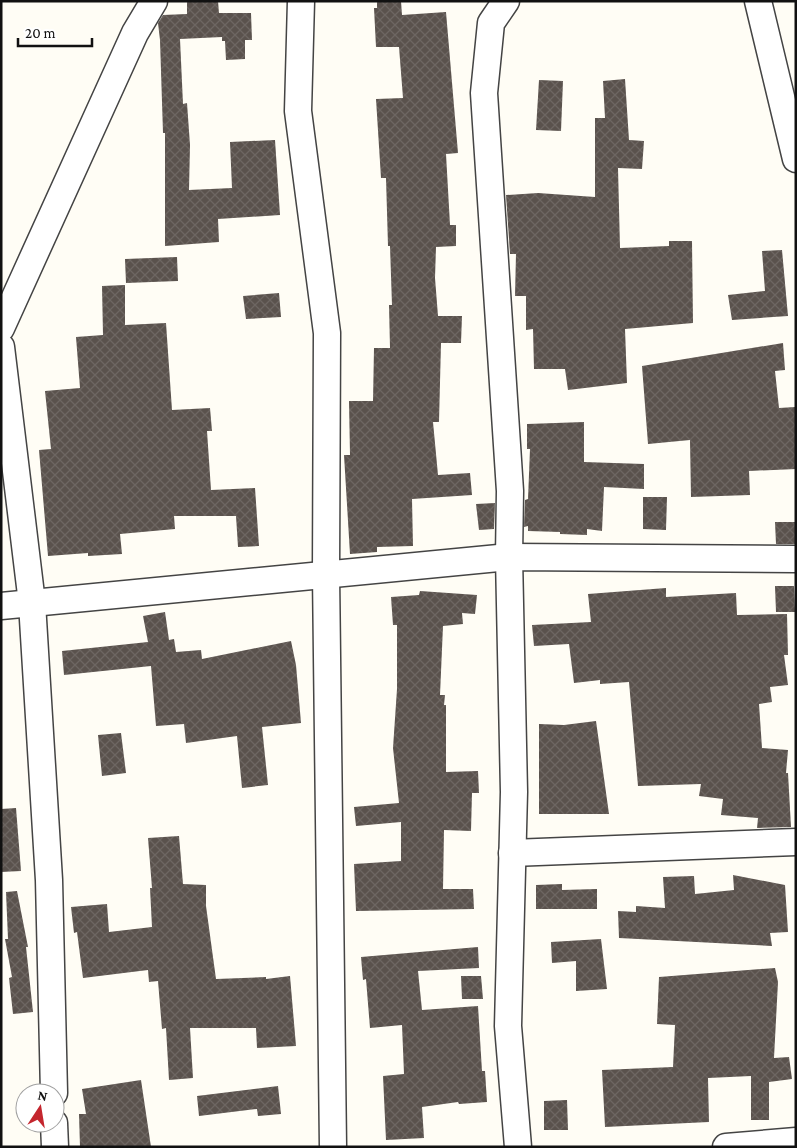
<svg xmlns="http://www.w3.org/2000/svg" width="797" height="1148" font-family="'Crimson Pro',serif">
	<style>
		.building { fill: url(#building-cross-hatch) }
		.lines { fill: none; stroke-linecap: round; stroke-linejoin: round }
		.street-casing { stroke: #444; stroke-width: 29 }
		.street { stroke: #fff; stroke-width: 26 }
	</style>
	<defs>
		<pattern id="building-cross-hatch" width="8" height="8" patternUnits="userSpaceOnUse" patternTransform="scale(1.25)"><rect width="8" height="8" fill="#5a524d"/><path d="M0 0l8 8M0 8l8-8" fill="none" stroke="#6d6662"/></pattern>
	</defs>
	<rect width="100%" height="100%" fill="#fffdf5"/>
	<!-- building -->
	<g class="building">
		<path d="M187,1H218L219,13H251L252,40H245V59L226,60L225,41H222V37L180,39L183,104L187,103L190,145L189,190L232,188L230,142L275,140L280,215L218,219L219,242L165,246V133H163L160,40L158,23L163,15L187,14Z"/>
		<path d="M377,1H401L402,15L446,12L458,153L446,154L450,225H456V246L436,247L435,278L438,316H462L461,343H441L439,422H433L438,475L470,473L472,495L412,499L413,546L377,547V552L350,554L344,455H350L349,401H373L374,348H390L389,305H392L390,246H388L386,178H381L376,99L403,98L399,47H376L374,8H377Z"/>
		<path d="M625,79L629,140L644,141L642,169L618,168L620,248L669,246V241H692L693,323L625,329L627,383L568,390L565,369H534L533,329L526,330V296H515L516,254H510L506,195L538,193L595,197V118H605L603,81Z"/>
		<path d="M539,80L563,81L561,131L536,130Z"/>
		<path d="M782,250L788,316L732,320L728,295L765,291L762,251Z"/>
		<path d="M177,257L178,281L126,283L125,259Z"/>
		<path d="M125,285V325L166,323L172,410L210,408L212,431H207L211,490L255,488L259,546L238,547L236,516H174L175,529L120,534L122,554L88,556V553L48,556L39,450L51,449L45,391L80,388L76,337L103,335L102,286Z"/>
		<path d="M279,293L281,317L246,319L243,296Z"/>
		<path d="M783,343L785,370L775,371L779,408L795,407L796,469L749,471L750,495L691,497L690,440L648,444L642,366Z"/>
		<path d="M584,422V462L644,464V489L604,487L602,531L587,529V535L560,534V532L528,531V526L524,527L525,500L528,499L530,449H527V424Z"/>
		<path d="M643,497H667L666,530L643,529Z"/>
		<path d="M495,503L494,529L479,530L476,504Z"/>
		<path d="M775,522H796V544H776Z"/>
		<path d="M775,586H794L795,612H776Z"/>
		<path d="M666,588V597L736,593L737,615L787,614L788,655H784L788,685L770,687L772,702L759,704L762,748L788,750L786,773H788L791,827L757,828L758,818L721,815L723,799L699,796L701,784L638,786L629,682L600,684V680L574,683L569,644L534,646L532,625L591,622L588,594Z"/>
		<path d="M420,591L477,595L475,614L462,613L463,624L443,626L440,695H445L444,705H446V772L478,771L479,793H472L471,831L444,830L443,889H473L474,909L356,911L354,864L401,861V822L356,826L354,807L399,803L393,748L397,689V625H393L391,597L419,595Z"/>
		<path d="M165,612L169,640L174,639L176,652L201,650L202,659L291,641L296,665L301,723L262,727L268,785L242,788L237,736L186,743L184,724L156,726L151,666L64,675L62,651L148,642L143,616Z"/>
		<path d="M596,721L609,814H539V724L564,725Z"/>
		<path d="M121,733L126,773L102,776L98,735Z"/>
		<path d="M16,808L21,871L1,872V809Z"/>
		<path d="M179,836L183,884L206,885V906L216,979L266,977V979L290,976L296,1046L257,1048L256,1028H190L193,1078L169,1080L166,1028L162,1029L158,981L149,982L148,970L83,978L77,932L74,933L71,907L107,904L109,932L152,927L150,888H152L148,838Z"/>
		<path d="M733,875L785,885L788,932L770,933L772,946L619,938L618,911L636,912V906L665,908L663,877L694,876L695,894L734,890Z"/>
		<path d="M562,884V890L597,889V909H536V885Z"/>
		<path d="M17,891L28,947H26L33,1012L13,1014L9,978L12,977L5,939H8L6,892Z"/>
		<path d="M601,939L607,989L576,991V961L552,963L551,942Z"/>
		<path d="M478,947L479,968L418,971L422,1010L478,1006L482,1071H485L487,1102L459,1104L458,1102L422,1107L424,1138L386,1140L383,1076L404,1074L402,1025L370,1028L366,979L363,980L361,957Z"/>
		<path d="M775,968L778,982L774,1058L789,1057L792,1079L769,1082V1120H751V1076L708,1078L709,1122L605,1127L602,1070L673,1067L675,1025L657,1024L659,977Z"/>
		<path d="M461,976H481L483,999H462Z"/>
		<path d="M141,1080L151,1147H80L79,1114H86L82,1089Z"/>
		<path d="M278,1086L281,1114L258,1116L257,1109L199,1116L197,1096Z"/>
		<path d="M567,1100L568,1130H544V1101Z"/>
	</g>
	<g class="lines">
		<!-- street casing -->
		<g class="street-casing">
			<g id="street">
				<path d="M301,1L298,111L327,333L326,574L333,1147"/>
				<path d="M506,1L491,23L484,93L510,491L509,557L514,792L508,1026L518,1147"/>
				<path d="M758,1L796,159"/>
				<path d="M1,328L135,33L154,1"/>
				<path d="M1,347L32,603L49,880L54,1093"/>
				<path d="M1,606L509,557L796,559"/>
				<path d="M512,853L796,842"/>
				<path d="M54,1123L55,1147"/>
				<path d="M726,1147L796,1141"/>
			</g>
		</g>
		<!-- street -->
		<use href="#street" class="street"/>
	</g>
	<!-- border -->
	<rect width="797" height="1148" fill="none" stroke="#111111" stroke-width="5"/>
	<!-- north arrow -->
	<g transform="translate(40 1108) rotate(12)"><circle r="24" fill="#ffffff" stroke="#a0a0a0"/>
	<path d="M0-4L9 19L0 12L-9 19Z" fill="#c4262e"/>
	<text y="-8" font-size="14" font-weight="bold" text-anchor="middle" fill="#111111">N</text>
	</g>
	<!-- scale -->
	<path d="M18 38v8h74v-8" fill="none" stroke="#111111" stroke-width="2.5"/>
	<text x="25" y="38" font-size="15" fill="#111111" stroke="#ffffff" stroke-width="4" paint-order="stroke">20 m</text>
</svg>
